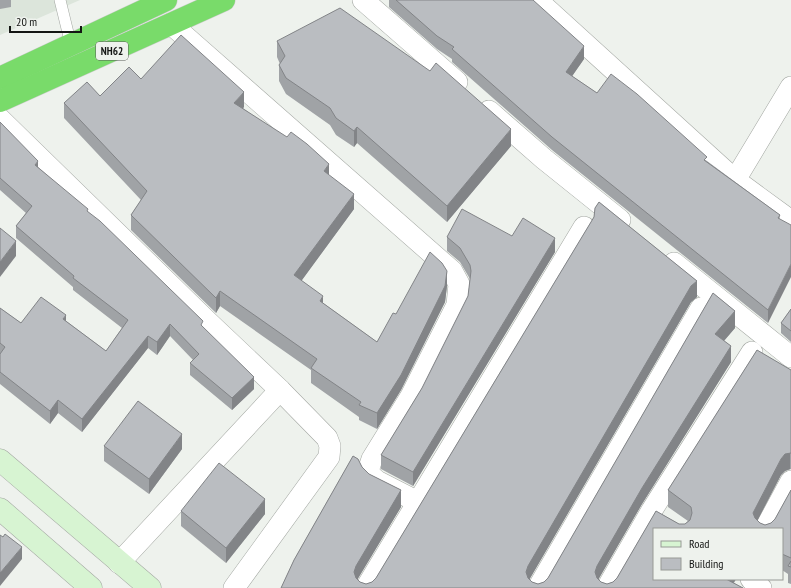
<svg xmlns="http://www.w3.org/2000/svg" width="791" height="588" font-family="'PT Sans Narrow',sans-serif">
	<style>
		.built { fill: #dce5db }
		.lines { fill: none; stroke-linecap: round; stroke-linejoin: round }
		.lane-casing { stroke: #a3a7a2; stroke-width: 12 }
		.street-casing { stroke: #a3a7a2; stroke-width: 22 }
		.secondary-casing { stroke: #a3a7a2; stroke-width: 23 }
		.highway-casing { stroke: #cbcccb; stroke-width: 23 }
		.lane { stroke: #fff; stroke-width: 11 }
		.street { stroke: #fff; stroke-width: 21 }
		.secondary { stroke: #d7f4d2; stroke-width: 22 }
		.highway { stroke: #79db6a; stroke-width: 22 }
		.wall { fill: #a0a3a6 }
		.shaded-wall { fill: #828487 }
		.building { fill: #babdc1; stroke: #828487 }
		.labels { text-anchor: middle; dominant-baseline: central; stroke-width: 4; stroke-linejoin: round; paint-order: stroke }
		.shield { fill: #eef2ed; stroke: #555855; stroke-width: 1 }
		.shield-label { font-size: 11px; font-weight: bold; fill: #141614 }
	</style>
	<rect width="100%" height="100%" fill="#eef2ed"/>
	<!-- built -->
	<path class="built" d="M0,0H80L0,35Z"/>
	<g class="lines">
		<!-- lane casing -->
		<g class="lane-casing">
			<path id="lane" d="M60,0L71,45"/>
		</g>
		<!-- street casing -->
		<g class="street-casing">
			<g id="street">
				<path d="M363,0L457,82"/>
				<path d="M537,0L735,180L791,221"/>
				<path d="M171,24L452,271L459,284L457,305L411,396L372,459L369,468L370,475L377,481L418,502"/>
				<path d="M489,111L544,159L620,220"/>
				<path d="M0,119L206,320L280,390L327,438L330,446L329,457L234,588"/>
				<path d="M735,180L791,87"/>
				<path d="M674,263L791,357"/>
				<path d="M765,529L791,481"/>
				<path d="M119,563L280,390"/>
				<path d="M751,579L761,588"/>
				<path d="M366,588L584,227"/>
				<path d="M538,588L701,308"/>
				<path d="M607,588L652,510L752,352"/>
			</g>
		</g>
		<!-- secondary casing -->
		<g class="secondary-casing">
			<g id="secondary">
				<path d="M0,460L150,588"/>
				<path d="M0,509L91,588"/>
			</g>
		</g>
		<!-- highway casing -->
		<g class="highway-casing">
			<g id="highway">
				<path d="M0,78L166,0"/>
				<path d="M0,101L224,0"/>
			</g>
		</g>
		<!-- lane -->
		<use href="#lane" class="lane"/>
		<!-- street -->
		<use href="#street" class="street"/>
		<!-- secondary -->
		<use href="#secondary" class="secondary"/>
		<!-- highway -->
		<use href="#highway" class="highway"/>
	</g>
	<!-- wall -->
	<g class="wall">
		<path d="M0,0H11V7L0,9Z"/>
		<path d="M389,0H533L584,59L572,76L597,93L707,161L780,215L768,323L552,150L452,62V59L437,49L389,7Z"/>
		<path d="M277,41L511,146L447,222L357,143L354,147L336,135L330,125L286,94L279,81V65L280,64L277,57Z"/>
		<path d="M141,79L244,107L243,108L329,176L354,209L301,281L323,303L377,342L396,314L447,286L445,302L401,390L377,429L359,420V417L311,383V370L220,306L216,313L131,230V215L141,200L64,118V103L100,96Z"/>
		<path d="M0,122L38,167L88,212L203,327L254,389L232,410L190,375V363L193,360L170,336L157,355L148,348L82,432L58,413L50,424L0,384V308L21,323L66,321L106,351L122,328L73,290V287L16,238V226L26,213L0,190Z"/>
		<path d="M599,202L697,281V297L691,302L529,579L532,582L538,584L544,582L548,578L713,293L735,311V328L724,341L731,346V362L642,504L598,579L601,582L607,584L613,582L617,578L656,511L679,524H685L688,521L668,507V490L757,350L791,370V469L785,471L781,475L757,521L760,523L765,525L771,523L775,519L791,490V584L788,583V574L782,570V529H654V579H736L734,583L743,588H281L294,560L353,456L358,459L362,467L369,474L401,490V507L357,579L360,582L366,584L372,582L376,578L594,217L595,208Z"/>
		<path d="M512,236L555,252L413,486L381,469V455L422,388L468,296L470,279L460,262L447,251V237Z"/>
		<path d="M791,309V342L781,333V323Z"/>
		<path d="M104,446L182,449L149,494L104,461Z"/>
		<path d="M181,511L265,514L226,563L181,526Z"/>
	</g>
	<!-- shaded-wall -->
	<g class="shaded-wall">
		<path d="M584,46V59L566,85V72Z"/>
		<path d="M244,92V107L234,118V103Z"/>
		<path d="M357,127V143L354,147V131Z"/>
		<path d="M511,129V146L447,222V206Z"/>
		<path d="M38,161V173L35,165Z"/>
		<path d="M329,164V179L324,171Z"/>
		<path d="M354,194V209L294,291V275Z"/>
		<path d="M555,238V252L413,486V472Z"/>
		<path d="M16,241V256L0,277V262Z"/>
		<path d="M791,264V277L768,323V310Z"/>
		<path d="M447,271V286L445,302L401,390L377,429V413Z"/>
		<path d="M697,281V297L691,302L528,582L526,572L528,566L691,286Z"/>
		<path d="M220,291V306L216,313V298Z"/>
		<path d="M323,296V312L320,301Z"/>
		<path d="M735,311V328L715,351V334Z"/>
		<path d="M66,315V328L63,319Z"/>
		<path d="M170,324V336L157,355V342Z"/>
		<path d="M148,336V348L82,432V419Z"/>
		<path d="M731,346V362L642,504L597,582L595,572L597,566L642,488Z"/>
		<path d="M254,377V389L232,410V398Z"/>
		<path d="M58,400V413L50,424V411Z"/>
		<path d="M182,434V449L149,494V479Z"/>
		<path d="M790,453V469L785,471L781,475L753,529V513L781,459L785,454Z"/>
		<path d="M401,490V507L356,582L354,572L356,566Z"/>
		<path d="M265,499V514L226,563V548Z"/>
		<path d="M22,547V559L0,586V573Z"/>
		<path d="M726,579H736L730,588Z"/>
	</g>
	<!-- building -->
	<g class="building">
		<path d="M396,0H533L584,46L566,72L597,93L611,74L637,94L707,157L704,160L780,215L778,218L791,225V264L768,310L552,137L452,49L454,47L437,36Z"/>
		<path d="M340,8L430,71L436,63L511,129L447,206L357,127L354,131L336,118L330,108L286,78L279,65L285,56L277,41Z"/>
		<path d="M181,35L244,92L234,103L287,137L291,132L307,144L329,164L324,171L354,194L294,275L323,296L320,301L377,342L393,313L396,314L430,252L442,263L447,271L445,286L401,375L377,413L359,405L361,402L311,368L317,359L220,291L216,298L131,215L147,191L64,103L87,82L100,96L129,67L141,79Z"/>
		<path d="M0,122L38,161L35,165L88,209L87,211L100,221L203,321L201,325L254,377L232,398L190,363L199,354L170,324L157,342L148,336L82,419L58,400L50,411L0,372V354L5,347L0,343V308L21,323L41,297L66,315L63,319L106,351L128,320L73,278L74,276L16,226L32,206L0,178Z"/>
		<path d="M599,202L697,281L691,286L528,566L526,572L528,578L532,582L538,584L544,582L548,578L713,293L735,311L715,334L731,346L642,488L597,566L595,572L597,578L601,582L607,584L613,582L617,578L656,511L679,524H685L690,520L692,513L691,507L668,490L757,350L791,370V453L785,454L781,459L753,513L755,518L760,523L765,525L771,523L775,519L791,490V558L782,554V529H654V579H726L743,588H281L294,560L353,456L358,459L362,467L369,474L401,490L356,566L354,572L356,578L360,582L366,584L372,582L376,578L594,217L595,208Z"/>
		<path d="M462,209L512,236L523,218L555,238L413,472L381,455L422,388L468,296L471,271L470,265L460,248L447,237Z"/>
		<path d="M0,228L16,241L0,262Z"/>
		<path d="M791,309V331L781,323Z"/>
		<path d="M138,401L182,434L149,479L104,446Z"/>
		<path d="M219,463L265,499L226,548L181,511Z"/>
		<path d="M5,534L22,547L0,573V535L3,537Z"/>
		<path d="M791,561V567L788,566Z"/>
	</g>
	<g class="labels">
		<!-- shield labels -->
		<rect class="shield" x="96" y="42" width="32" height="18" rx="3"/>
		<g class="shield-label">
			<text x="112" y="51">NH62</text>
		</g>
	</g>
	<!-- legend -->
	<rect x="653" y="528" width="130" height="52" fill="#eef2ed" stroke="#979a96"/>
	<rect x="661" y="541" width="20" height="6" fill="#d7f4d2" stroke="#979a96"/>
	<text x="689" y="548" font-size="12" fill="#141614">Road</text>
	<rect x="661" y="558" width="20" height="12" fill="#babdc1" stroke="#979a96"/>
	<text x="689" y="568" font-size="12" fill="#141614">Building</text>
	<!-- scale -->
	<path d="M10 26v6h71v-6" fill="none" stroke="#141614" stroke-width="2"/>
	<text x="16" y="26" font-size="12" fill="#141614" stroke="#eef2ed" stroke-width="3" paint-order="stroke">20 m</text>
</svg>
